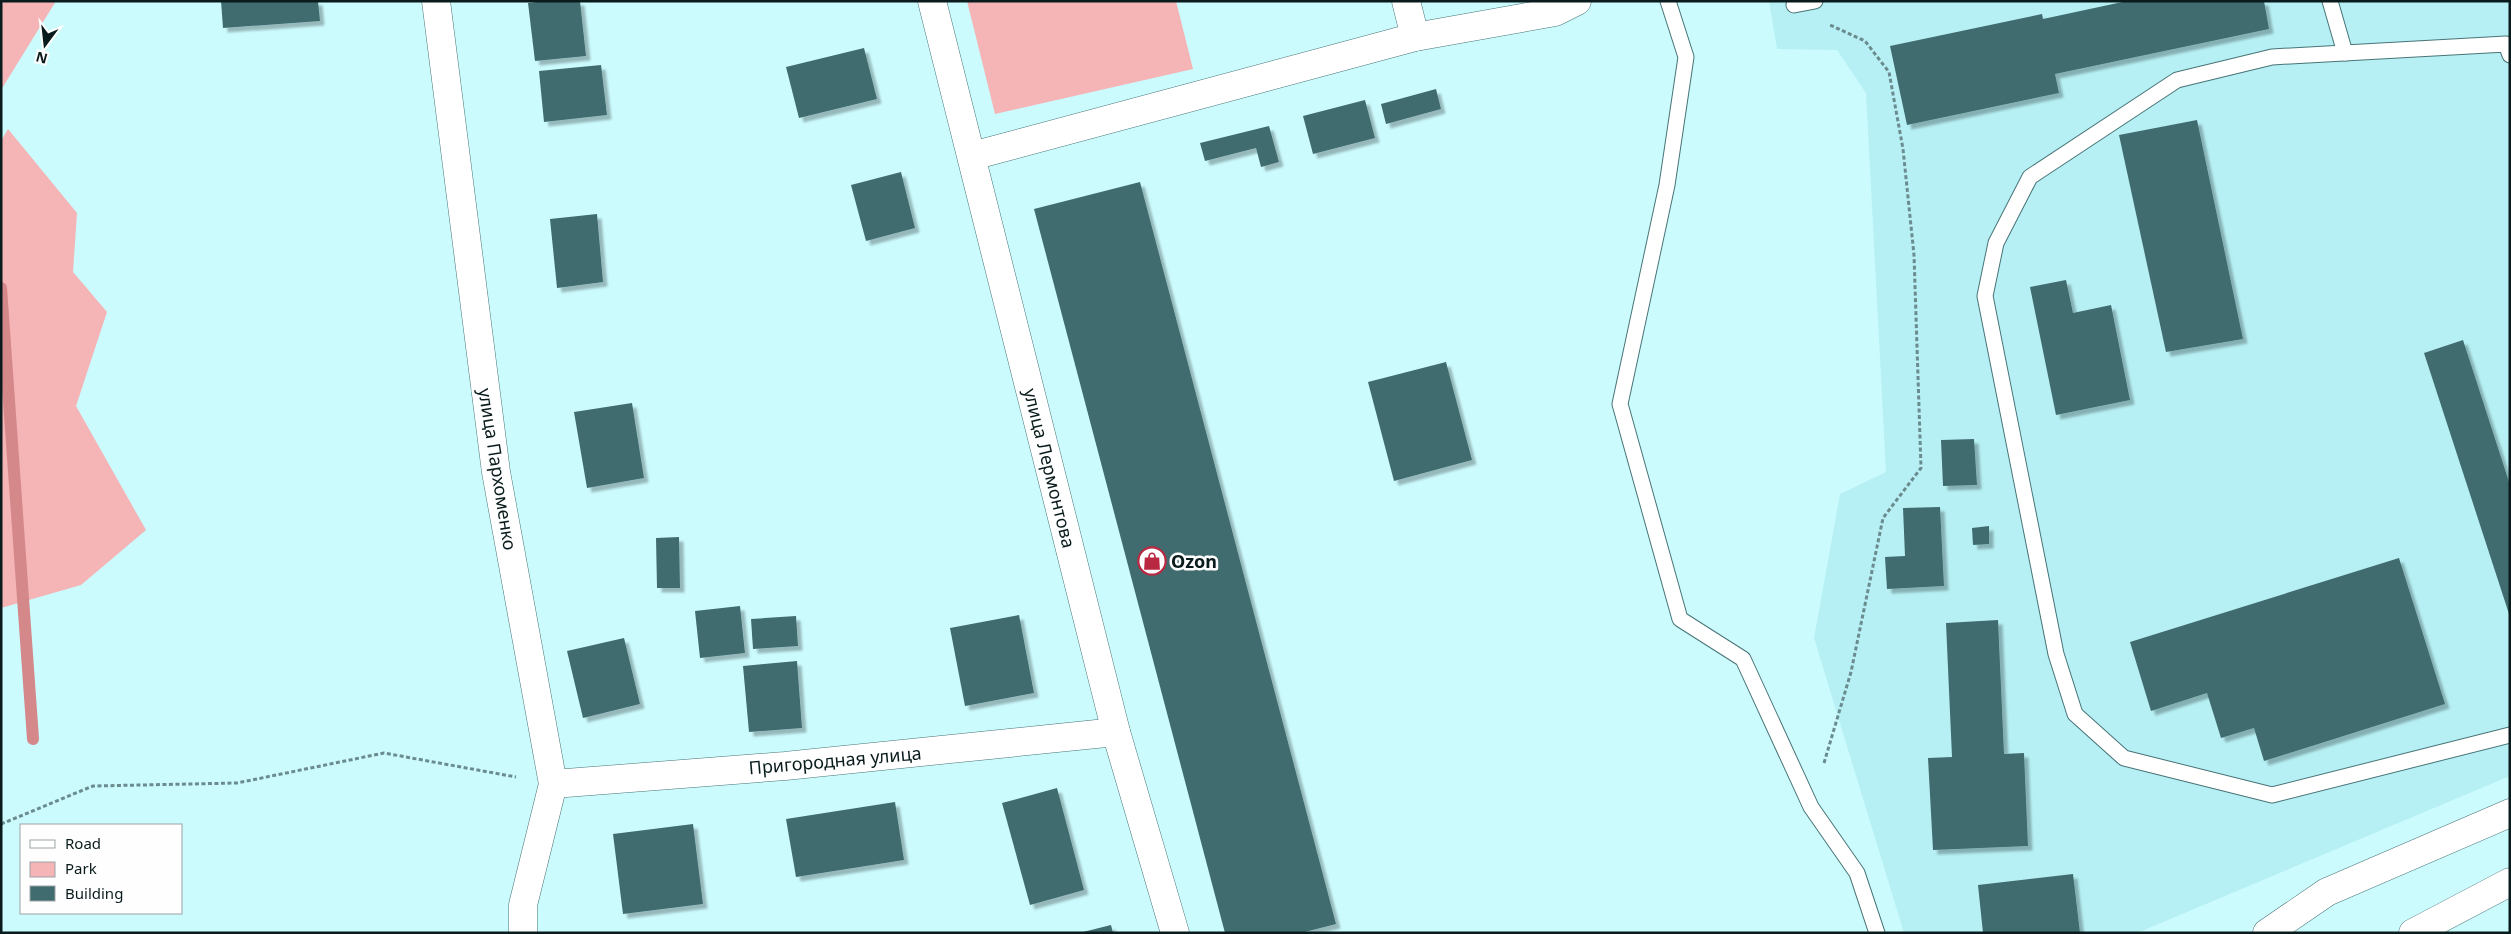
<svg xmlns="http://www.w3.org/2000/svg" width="2511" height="934" font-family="'Noto Sans',sans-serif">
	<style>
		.built { fill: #b6f0f4 }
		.green { fill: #f5b4b5 }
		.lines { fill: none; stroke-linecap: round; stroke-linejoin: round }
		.stream { stroke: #d4888a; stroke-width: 12 }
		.building { fill: #416c6f; filter: url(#shadow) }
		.service-casing { stroke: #487477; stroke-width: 17 }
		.minor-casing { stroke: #487477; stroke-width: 29 }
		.secondary-casing { stroke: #487477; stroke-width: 29 }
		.path { stroke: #6b8c8e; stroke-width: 3; stroke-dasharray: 4 2.5; stroke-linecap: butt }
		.service { stroke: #fff; stroke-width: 15 }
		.minor { stroke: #fff; stroke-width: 28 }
		.secondary { stroke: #fff; stroke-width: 28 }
		.labels { text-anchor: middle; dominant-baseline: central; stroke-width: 5; stroke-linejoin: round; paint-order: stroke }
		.street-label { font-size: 18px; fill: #091b1c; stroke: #fefefe }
		.poi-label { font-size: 18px; font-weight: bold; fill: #091b1c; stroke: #fefefe; text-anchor: start }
	</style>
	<defs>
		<filter id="shadow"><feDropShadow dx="4.5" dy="4.5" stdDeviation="1" flood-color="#0004"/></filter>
	</defs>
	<rect width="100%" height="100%" fill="#ccfbfe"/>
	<!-- built -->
	<path class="built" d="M1769,1H2510V776L2137,933H1904L1814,638L1840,494L1886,472L1866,93L1837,50L1777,49Z"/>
	<!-- green -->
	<g class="green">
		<path d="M1,1H56L1,90Z"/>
		<path d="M967,1H1176L1193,69L995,114Z"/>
		<path d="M8,129L77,213L73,272L107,312L76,406L146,530L81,585L1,608V141Z"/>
	</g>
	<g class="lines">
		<!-- stream -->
		<path class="stream" d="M1,288L33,739"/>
	</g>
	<!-- building -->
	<g class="building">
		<path d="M221,1H318L320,21L223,28Z"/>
		<path d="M545,1H580L586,56L535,61L528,3Z"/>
		<path d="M2127,1H2264L2269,29L2055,74L2059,93L1907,125L1890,46L2042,14L2043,19Z"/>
		<path d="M864,48L877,99L799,118L786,67Z"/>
		<path d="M601,65L607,115L544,122L539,71Z"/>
		<path d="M1436,89L1441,109L1386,124L1381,104Z"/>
		<path d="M1365,100L1375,138L1313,154L1303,116Z"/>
		<path d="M2197,120L2243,339L2166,352L2119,135Z"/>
		<path d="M1269,126L1279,162L1261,167L1256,148L1205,161L1200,143Z"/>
		<path d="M901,172L915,228L866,241L851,185Z"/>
		<path d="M1140,182L1336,924L1301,933H1225L1034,209Z"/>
		<path d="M597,214L603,282L557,288L550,219Z"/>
		<path d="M2066,280L2073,313L2111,305L2130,400L2056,415L2030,287Z"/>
		<path d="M2463,340L2510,485V617L2424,353Z"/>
		<path d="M1446,362L1472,460L1394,481L1368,382Z"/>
		<path d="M632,403L644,478L587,488L574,412Z"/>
		<path d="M1974,439L1977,485L1943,486L1941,440Z"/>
		<path d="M1940,507L1944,586L1887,589L1885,557L1905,556L1903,508Z"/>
		<path d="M1989,526V544L1973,545L1972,528Z"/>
		<path d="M679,537L680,588H657L656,538Z"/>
		<path d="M2399,558L2445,704L2264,761L2254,728L2221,738L2207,693L2151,711L2130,642Z"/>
		<path d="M740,606L745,653L700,658L695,611Z"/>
		<path d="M1019,615L1034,693L965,706L950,628Z"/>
		<path d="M796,616L798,646L753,649L751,619Z"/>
		<path d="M1998,620L2004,754L2024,753L2028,846L1933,850L1928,758L1952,757L1946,623Z"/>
		<path d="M624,638L640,704L583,718L567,651Z"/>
		<path d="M797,661L802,728L749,732L743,666Z"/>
		<path d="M1057,788L1084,890L1030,905L1002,803Z"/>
		<path d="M895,802L904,860L796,877L786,819Z"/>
		<path d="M693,824L703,904L623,914L613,834Z"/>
		<path d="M2073,874L2080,933H1983L1978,885Z"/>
		<path d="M1111,925L1113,933H1083V932Z"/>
	</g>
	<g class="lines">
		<!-- service casing -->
		<g class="service-casing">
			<g id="service">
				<path d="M1668,1L1686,57L1667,185L1620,404L1680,619L1743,659L1811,807L1857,873L1877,933"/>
				<path d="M2330,1L2345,53"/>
				<path d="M1794,5L1815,1"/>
				<path d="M2510,55L2506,44L2272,57L2177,80L2030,177L1996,243L1985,296L2056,654L2075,714L2124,758L2272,795L2510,735"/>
			</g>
		</g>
		<!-- minor casing -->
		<g class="minor-casing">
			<g id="minor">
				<path d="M436,1L496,472L553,784L523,905V933"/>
				<path d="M932,1L1116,732L1175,933"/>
				<path d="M1406,1L1415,37"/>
				<path d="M972,156L1415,37L1555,12L1577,1"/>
				<path d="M553,784L785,766L1116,732"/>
			</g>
		</g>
		<!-- secondary casing -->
		<g class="secondary-casing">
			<g id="secondary">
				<path d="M2267,933L2327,892L2510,813"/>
				<path d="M2413,933L2510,882"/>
			</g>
		</g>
		<!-- path -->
		<g class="path">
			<path d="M1824,763L1851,672L1883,518L1921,468L1914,255L1903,149L1889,72L1865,41L1830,25"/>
			<path d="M1,824L93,786L237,783L384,753L516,777"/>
		</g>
		<!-- service -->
		<use href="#service" class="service"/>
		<!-- minor -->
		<use href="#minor" class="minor"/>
		<!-- secondary -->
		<use href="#secondary" class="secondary"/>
	</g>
	<!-- icons -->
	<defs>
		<g id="shop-ring" transform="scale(1.4375)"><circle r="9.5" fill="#fefefe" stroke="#b92840" stroke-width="1.5"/><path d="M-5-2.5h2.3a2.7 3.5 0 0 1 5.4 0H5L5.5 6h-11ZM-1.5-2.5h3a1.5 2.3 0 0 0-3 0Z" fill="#b92840"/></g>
	</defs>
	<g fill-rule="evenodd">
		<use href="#shop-ring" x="1152" y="561"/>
	</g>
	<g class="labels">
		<!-- street labels -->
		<g class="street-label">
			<text transform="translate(1050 468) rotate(76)">улица Лермонтова</text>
			<text transform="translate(498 469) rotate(81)">улица Пархоменко</text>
			<text transform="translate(835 760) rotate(-5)">Пригородная улица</text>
		</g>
		<!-- poi labels -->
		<g class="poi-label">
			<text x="1171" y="561">Ozon</text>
		</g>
	</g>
	<!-- border -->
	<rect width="2511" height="934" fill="none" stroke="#091b1c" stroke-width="5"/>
	<!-- legend -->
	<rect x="20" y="824" width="162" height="90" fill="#fefefe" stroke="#9ca3a4"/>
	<rect x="30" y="840" width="25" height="8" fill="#ffffff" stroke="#9ca3a4"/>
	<text x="65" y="849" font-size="15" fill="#091b1c">Road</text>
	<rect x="30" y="862" width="25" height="15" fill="#f5b4b5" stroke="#9ca3a4"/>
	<text x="65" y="874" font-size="15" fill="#091b1c">Park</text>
	<rect x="30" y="886" width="25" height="15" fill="#416c6f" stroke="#9ca3a4"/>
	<text x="65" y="899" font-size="15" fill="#091b1c">Building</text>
	<!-- north arrow -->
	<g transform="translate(45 45) rotate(195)" stroke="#fefefe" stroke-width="4" paint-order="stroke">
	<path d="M0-4L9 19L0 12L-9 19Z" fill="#091b1c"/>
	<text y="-8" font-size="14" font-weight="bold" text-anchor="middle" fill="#091b1c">N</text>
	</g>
</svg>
